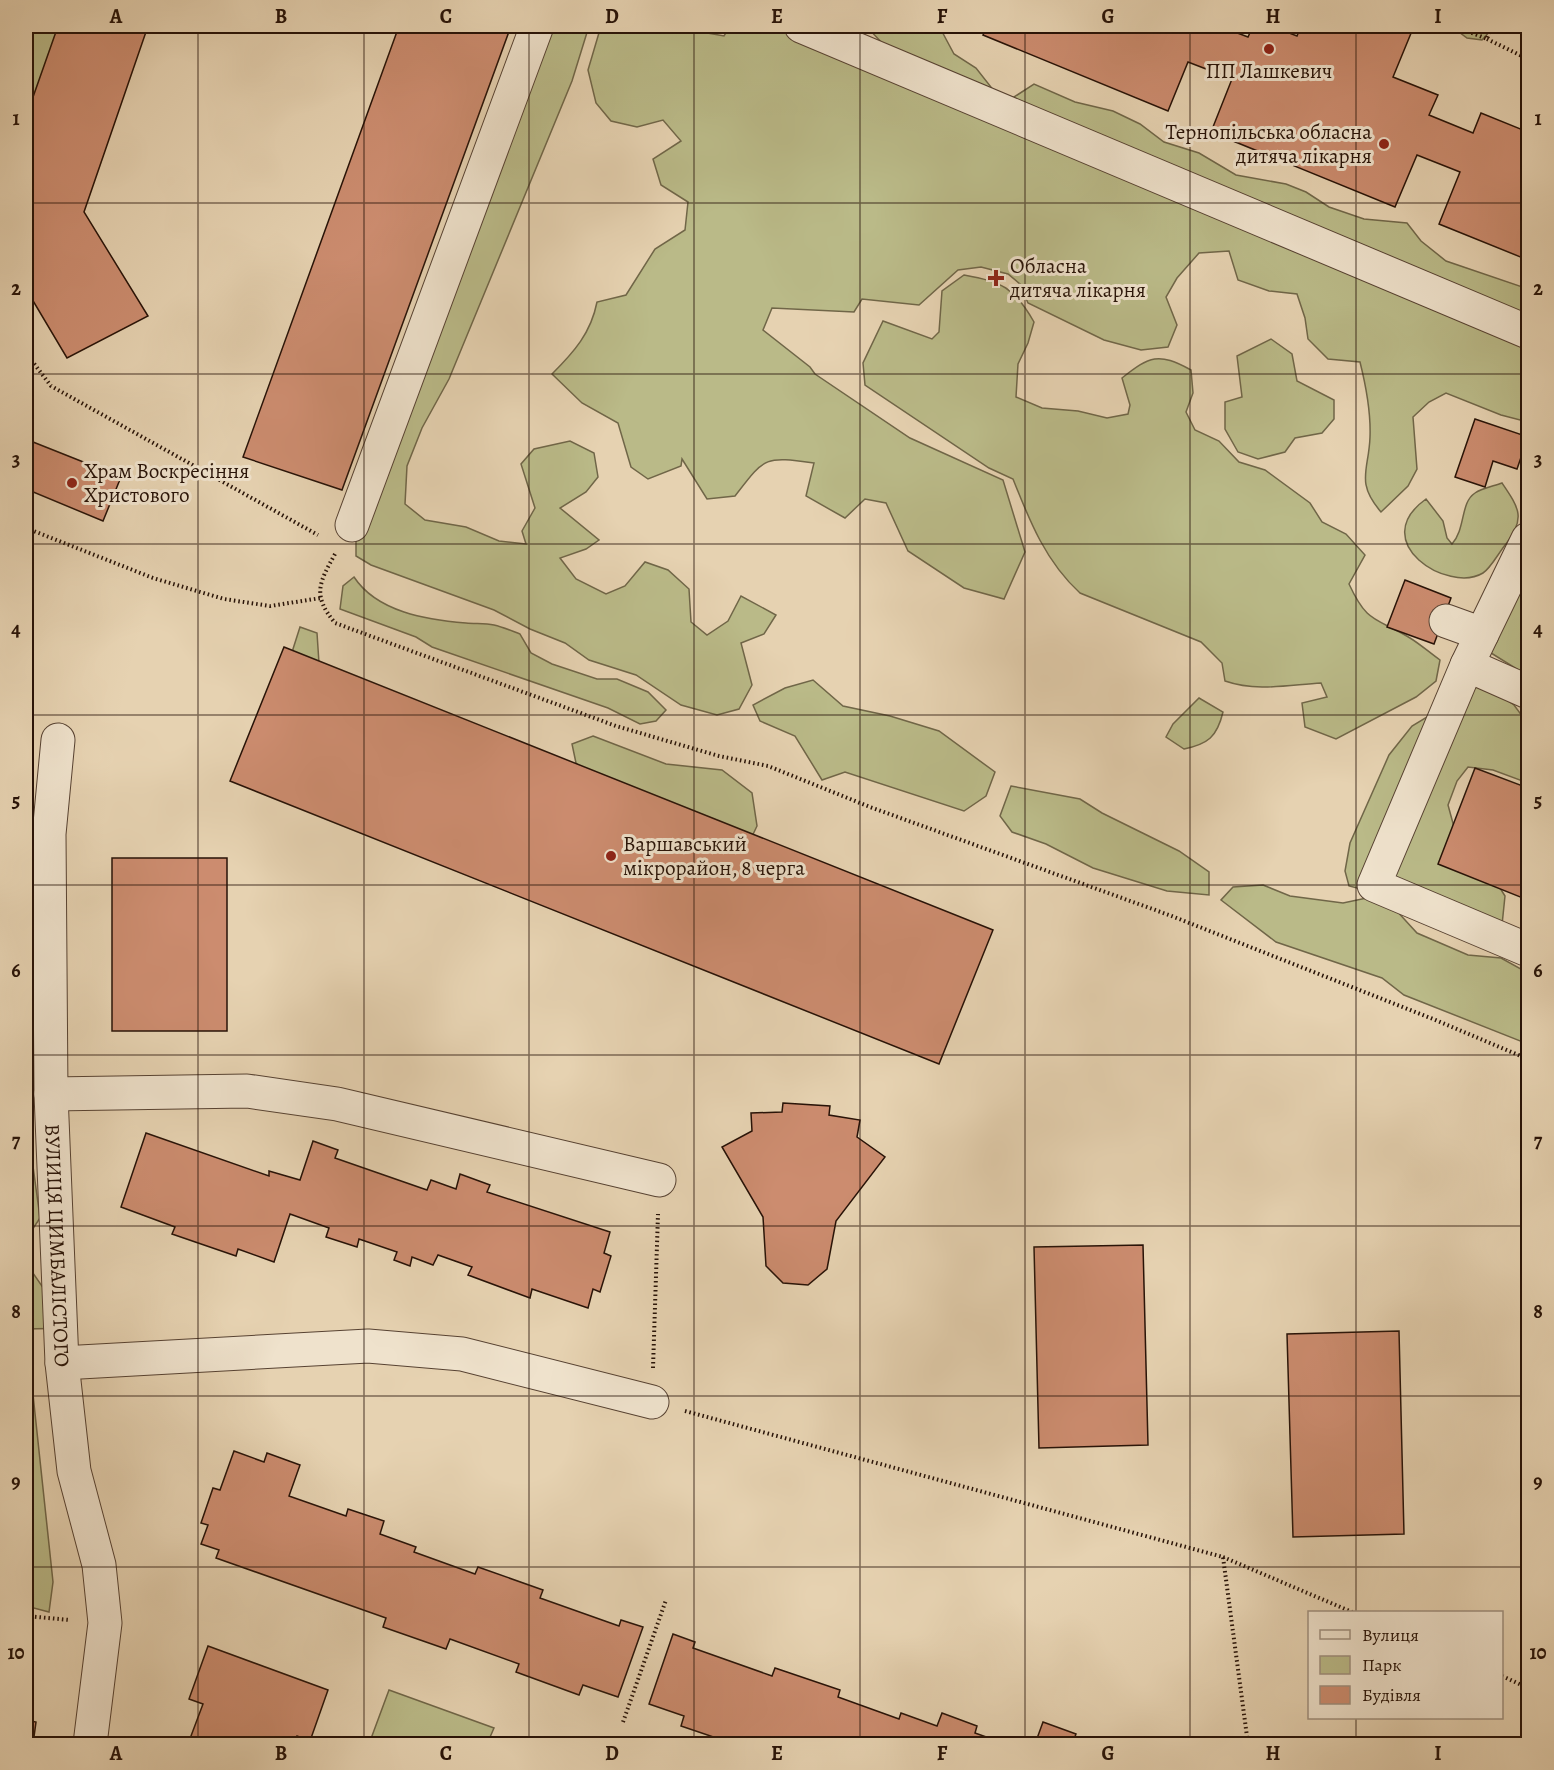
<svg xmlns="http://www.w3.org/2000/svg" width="1554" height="1770" font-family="Alegreya,serif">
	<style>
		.green { fill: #baba88; stroke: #706648; stroke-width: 1.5 }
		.building { fill: #cc8c6f; stroke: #271207; stroke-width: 1.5 }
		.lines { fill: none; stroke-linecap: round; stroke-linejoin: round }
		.minor-casing { stroke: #574232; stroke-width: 35 }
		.path { stroke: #271207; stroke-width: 4; stroke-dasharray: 1.5 3; stroke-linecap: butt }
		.minor { stroke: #efe2cc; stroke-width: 33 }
		.grid { fill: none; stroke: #271207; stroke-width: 1.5; stroke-opacity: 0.55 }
		.poi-dot { fill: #8f2418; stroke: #efe2cc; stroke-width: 2 }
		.labels { text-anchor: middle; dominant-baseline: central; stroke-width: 6; stroke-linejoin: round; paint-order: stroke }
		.poi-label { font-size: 21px; fill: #271207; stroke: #efe2cc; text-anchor: start }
		.street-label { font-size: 21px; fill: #271207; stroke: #efe2cc }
		.neatline { fill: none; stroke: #271207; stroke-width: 2 }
		.grid-label { font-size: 20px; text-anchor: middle; font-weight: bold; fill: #271207 }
	</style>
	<rect width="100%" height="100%" fill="#e6d2b1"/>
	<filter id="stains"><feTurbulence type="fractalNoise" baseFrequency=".00333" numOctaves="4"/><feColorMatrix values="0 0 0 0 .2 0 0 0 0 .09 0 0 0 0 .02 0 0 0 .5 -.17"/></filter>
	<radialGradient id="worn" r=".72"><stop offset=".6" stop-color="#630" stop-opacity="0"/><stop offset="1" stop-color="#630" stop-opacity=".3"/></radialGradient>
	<!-- green -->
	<g class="green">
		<path d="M29,26H117L119,68L60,109L26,90V30Z"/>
		<path d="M535,26H589L572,81L449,379L422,428L407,466L405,504L425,520L466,527L499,541L526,544L522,531L535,508L521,464L534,449L570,441L594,453L598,477L586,492L560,508L599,540L586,549L560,558L576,579L606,594L625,586L645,562L668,570L689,589L691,622L707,635L728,621L741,596L776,615L764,634L741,643L752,685L739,709L717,715L681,705L636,675L589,660L565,643L530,629L494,610L371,565L356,556V532Z"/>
		<path d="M601,26H699L702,32L724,36L730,26H786L885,46L866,26H939L954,54L976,68L994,91L1011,99L1034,84L1075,102L1113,111L1140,124L1164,142L1199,153L1236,175L1286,184L1306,192L1329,207L1364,219L1407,223L1421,241L1446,261L1528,289V422L1501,415L1446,393L1429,402L1413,417L1417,469L1408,486L1381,512C1355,482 1369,470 1370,437C1371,411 1366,386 1360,362L1328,359L1308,339L1305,318L1297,294L1269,291L1238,280L1229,251L1199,253L1177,278L1166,297L1177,325L1168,347L1141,350L1104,340L1028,303L1020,284L1008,274L981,267L958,270L919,305L862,299L854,312L772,308L763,330L810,367L815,374L910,438L1003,480L1025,552L1004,599L964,588L908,551L886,503L865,499L845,518L806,496L814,463C764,456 765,457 735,496L707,499L682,459L681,466L648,479L631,467L618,423L582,403L552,374C574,352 591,333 597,302L626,295L655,249L685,230L688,202L661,185L653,159L681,141L663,120L637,127L611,121L596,103L588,70Z"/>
		<path d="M1451,26H1491V30L1482,40L1467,38Z"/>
		<path d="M964,275C1002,282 1014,287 1034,322L1028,343L1018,364L1016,397L1042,408L1078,411L1107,418L1128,414L1130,405L1122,378C1150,356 1158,352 1191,370L1193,393L1186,412L1195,430L1219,441L1239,462L1265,470L1310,503L1322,522L1346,534L1365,555L1349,584C1368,625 1376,617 1410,638C1420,644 1430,653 1440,660L1436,681L1416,697L1336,739L1305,727L1302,703L1327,697L1321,683C1288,685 1257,692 1225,681L1222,663L1201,642L1080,593C1046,562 1030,522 1013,479L989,468L865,385L863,363L883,321L932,339L939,332L942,291Z"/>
		<path d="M1271,339L1292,354L1297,381L1334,400V419L1322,433L1295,438L1285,452L1258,459L1238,452L1225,429V402L1242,397L1237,356Z"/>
		<path d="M1502,483C1519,508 1526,518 1506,544C1499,552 1491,568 1483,573C1448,594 1366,542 1426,499L1443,521L1447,538L1452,544C1466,528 1460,503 1475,493C1482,488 1494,486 1502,483Z"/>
		<path d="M354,577C377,612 427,620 466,623C475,624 485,623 494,625C503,627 512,631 520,634L531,653L552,664L597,679H617L648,692L666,710L656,721L640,724L608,708L432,647L416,637L340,609L343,586Z"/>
		<path d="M1528,591V676L1475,643L1514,594Z"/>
		<path d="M300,627L317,633L319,663L292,676L293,649Z"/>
		<path d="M1463,670L1514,705L1528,724V783L1493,770L1468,767L1457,781L1448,805L1460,849L1490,872L1505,896L1502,925L1349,886L1345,871L1350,843L1389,755L1412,726L1447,705Z"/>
		<path d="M813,680L843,706L890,716L939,731L995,772L986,796L964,811L845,772L822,780L795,736L760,721L753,705L785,688Z"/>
		<path d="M1199,698L1223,712C1217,737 1208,744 1184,749L1166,737L1173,724Z"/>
		<path d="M593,736L666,764L722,770L752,793L757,826L747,847L611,796L576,763L572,744Z"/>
		<path d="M1011,786L1080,799L1102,813L1179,851L1209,872V895L1167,891L1093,868L1046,844L1012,832L1000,816Z"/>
		<path d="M1263,885L1290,896L1343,903L1376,896L1395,909L1417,933L1468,955L1501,958L1528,973V1044L1404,995L1382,978L1276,942L1221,900L1233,887Z"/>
		<path d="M26,1139L30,1144L40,1218L26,1239Z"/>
		<path d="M26,1263L71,1328L26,1329L53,1582L49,1612L26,1606Z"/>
		<path d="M389,1690L494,1728L487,1744H369Z"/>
	</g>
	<!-- building -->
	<g class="building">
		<path d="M58,26H148L84,212L148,316L67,358L26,289V117Z"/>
		<path d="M399,26H511L342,490L243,457Z"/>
		<path d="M987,26H1219L1248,37L1253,26H1271L1297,36L1301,26H1414L1393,77L1438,95L1429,115L1473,133L1481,113L1528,132V260L1439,224L1460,172L1417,155L1395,207L1211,132L1232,79L1188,62L1168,111L983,35Z"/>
		<path d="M1475,419L1528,437L1517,469L1493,461L1485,487L1455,477Z"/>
		<path d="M28,440L121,477L103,521L26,489V447Z"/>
		<path d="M1405,580L1451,598L1434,644L1387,627Z"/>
		<path d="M284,647L993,930L939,1064L230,781Z"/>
		<path d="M1475,768L1528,788V900L1438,864Z"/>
		<rect x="112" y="858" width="115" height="173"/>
		<path d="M783,1103L830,1106L829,1115L860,1120L857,1137L885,1157L836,1221L827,1269L808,1285L783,1283L766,1266L763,1217L722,1147L752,1131L751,1113L782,1112Z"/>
		<path d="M146,1133L269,1176V1171L300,1180L313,1141L338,1150L335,1158L427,1190L431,1180L456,1189L460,1174L490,1185L487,1192L610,1232L604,1253L611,1256L600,1292L593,1289L588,1308L532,1289L530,1298L468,1275L472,1267L438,1255L433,1265L412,1257L410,1266L394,1260L397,1252L359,1239L357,1247L326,1237L329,1228L290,1214L274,1262L238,1249L236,1256L172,1234L175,1227L121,1207Z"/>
		<path d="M1143,1245L1148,1445L1039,1448L1034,1247Z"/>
		<path d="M1399,1331L1404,1534L1293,1537L1287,1334Z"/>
		<path d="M234,1451L264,1462L267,1453L300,1465L289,1496L346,1516L348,1509L384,1521L380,1534L416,1547L414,1552L475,1574L478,1567L543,1590L540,1598L619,1626L621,1620L643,1627L618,1697L583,1685L579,1695L516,1672L519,1664L450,1639L446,1649L383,1627L386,1618L216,1558L219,1550L201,1544L208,1525L201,1523L213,1488L220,1490Z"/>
		<path d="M673,1634L695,1642L693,1648L772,1676L775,1668L840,1690L838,1697L899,1719L901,1713L937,1726L942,1713L977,1726L975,1733L1006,1744H760L747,1740L746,1744H734L681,1726L684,1716L649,1704Z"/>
		<path d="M208,1646L328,1690L310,1741L297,1736L294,1744H188L203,1704L189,1699Z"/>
		<path d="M26,1720L36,1722L33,1744H26Z"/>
		<path d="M1043,1722L1076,1734L1073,1742L1079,1744H1035Z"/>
	</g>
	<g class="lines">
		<!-- minor casing -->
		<g class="minor-casing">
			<g id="minor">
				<path d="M801,26L1528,332"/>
				<path d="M352,525L537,26"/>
				<path d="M1528,539L1467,665L1528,692"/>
				<path d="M1446,621L1482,634"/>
				<path d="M1467,665L1374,885L1528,950"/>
				<path id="s1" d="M58,740L49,834L51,1094L62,1363L74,1471L99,1565L105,1623L90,1744"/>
				<path d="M51,1094L247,1091L337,1104L659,1180"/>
				<path d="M62,1363L368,1346L462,1354L652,1402"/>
			</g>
		</g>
		<!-- path -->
		<g class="path">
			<path d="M1455,26L1487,39L1492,26"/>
			<path d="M1487,39L1528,59"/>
			<path d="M26,353L51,386L318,535"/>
			<path d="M26,528L153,578L224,599L270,606L321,598"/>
			<path d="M335,554C319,583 312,595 335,623L616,726L719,756L768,766L870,807L1169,915L1433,1019L1528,1059"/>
			<path d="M653,1368L658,1214"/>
			<path d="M685,1411L1223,1557L1248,1744"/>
			<path d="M1223,1557L1352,1612"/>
			<path d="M26,1616L70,1620"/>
			<path d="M1502,1676L1528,1688"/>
			<path d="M623,1722L666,1600"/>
		</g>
		<!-- minor -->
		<use href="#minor" class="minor"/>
	</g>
	<!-- grid -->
	<path class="grid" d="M198,26V1744M364,26V1744M529,26V1744M694,26V1744M860,26V1744M1025,26V1744M1190,26V1744M1356,26V1612M26,203H1528M26,374H1528M26,544H1528M26,715H1528M26,885H1528M26,1055H1528M26,1226H1528M26,1396H1528M26,1567H1528M1356,1718V1744"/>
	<!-- markers -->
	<g class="poi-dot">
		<circle cx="1269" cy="49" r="6"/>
		<circle cx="1384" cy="144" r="6"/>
		<path d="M993 269h6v6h6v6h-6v6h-6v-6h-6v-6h6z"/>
		<circle cx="72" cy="483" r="6"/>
		<circle cx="611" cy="856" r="6"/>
	</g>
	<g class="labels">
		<!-- poi labels -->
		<g class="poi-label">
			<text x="1269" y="71" text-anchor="middle">ПП Лашкевич</text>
			<text x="1372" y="132" text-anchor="end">Тернопільська обласна<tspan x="1372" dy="24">дитяча лікарня</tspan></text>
			<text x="1010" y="266">Обласна<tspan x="1010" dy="24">дитяча лікарня</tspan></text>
			<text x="84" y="471">Храм Воскресіння<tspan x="84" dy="24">Христового</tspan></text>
			<text x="623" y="844">Варшавський<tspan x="623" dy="24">мікрорайон, 8 черга</tspan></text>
		</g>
		<!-- street labels -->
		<g class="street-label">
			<text stroke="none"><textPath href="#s1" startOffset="506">ВУЛИЦЯ ЦИМБАЛІСТОГО</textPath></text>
		</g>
	</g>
	<!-- margin -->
	<rect width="1554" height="1770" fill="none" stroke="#e6d2b1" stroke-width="66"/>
	<!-- legend -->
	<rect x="1308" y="1611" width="195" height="108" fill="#efe2cc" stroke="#9f8f7d" stroke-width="1.5"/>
	<rect x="1320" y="1630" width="30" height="9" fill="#efe2cc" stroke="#9f8f7d" stroke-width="1.5"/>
	<text x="1362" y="1641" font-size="18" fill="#271207">Вулиця</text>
	<rect x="1320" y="1656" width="30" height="18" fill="#baba88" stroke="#9f8f7d" stroke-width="1.5"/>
	<text x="1362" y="1671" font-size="18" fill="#271207">Парк</text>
	<rect x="1320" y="1686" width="30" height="18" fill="#cc8c6f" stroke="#9f8f7d" stroke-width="1.5"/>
	<text x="1362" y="1701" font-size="18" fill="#271207">Будівля</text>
	<rect x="33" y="33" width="1488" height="1704" class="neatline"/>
	<g class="grid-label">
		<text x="116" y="23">A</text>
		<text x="281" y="23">B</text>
		<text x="446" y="23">C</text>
		<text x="612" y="23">D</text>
		<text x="777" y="23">E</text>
		<text x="942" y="23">F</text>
		<text x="1108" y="23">G</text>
		<text x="1273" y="23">H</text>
		<text x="1438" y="23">I</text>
		<text x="16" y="125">1</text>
		<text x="1538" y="125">1</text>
		<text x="16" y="295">2</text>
		<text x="1538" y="295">2</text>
		<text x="16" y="466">3</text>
		<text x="1538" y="466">3</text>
		<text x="16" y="636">4</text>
		<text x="1538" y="636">4</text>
		<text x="16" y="807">5</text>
		<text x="1538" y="807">5</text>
		<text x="16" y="977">6</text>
		<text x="1538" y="977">6</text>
		<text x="16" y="1147">7</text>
		<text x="1538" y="1147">7</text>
		<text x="16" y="1318">8</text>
		<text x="1538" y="1318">8</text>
		<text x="16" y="1488">9</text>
		<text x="1538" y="1488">9</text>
		<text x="16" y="1659">10</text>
		<text x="1538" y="1659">10</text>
		<text x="116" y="1760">A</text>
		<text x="281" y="1760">B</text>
		<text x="446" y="1760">C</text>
		<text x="612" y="1760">D</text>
		<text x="777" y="1760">E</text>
		<text x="942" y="1760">F</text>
		<text x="1108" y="1760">G</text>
		<text x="1273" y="1760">H</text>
		<text x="1438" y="1760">I</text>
	</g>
	<rect width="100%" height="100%" filter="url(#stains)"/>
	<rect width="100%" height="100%" fill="url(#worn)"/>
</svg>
